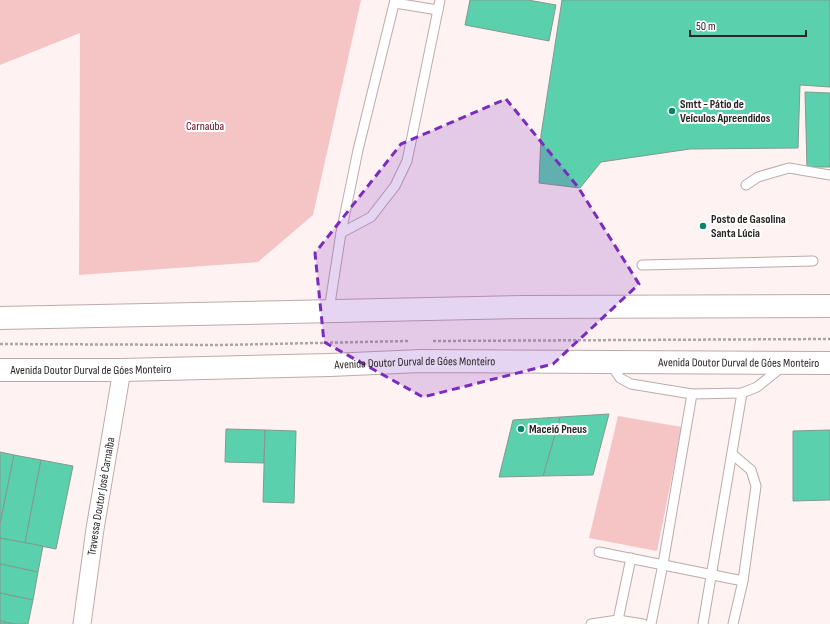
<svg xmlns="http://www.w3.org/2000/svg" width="830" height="624" font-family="'Sofia Sans Condensed',sans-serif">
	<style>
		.green { fill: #f5c5c6 }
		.building { fill: #5ad0ac; stroke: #859890 }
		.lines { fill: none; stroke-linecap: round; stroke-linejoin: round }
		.service-casing { stroke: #beaaaa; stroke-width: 11 }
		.minor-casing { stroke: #beaaaa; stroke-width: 19 }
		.trunk-casing { stroke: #beaaaa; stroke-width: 24 }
		.path { stroke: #afa4a4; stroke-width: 2.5; stroke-dasharray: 3 2; stroke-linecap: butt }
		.service { stroke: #fff; stroke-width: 9 }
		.minor { stroke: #fff; stroke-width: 17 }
		.trunk { stroke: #fff; stroke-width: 22 }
		.marked { fill: #7b2cbf; fill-opacity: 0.2; stroke: #7b2cbf; stroke-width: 3; stroke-dasharray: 8 5; stroke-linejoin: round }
		.poi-dot { fill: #058669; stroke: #fff; stroke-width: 1.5 }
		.labels { text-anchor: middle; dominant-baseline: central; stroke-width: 4; stroke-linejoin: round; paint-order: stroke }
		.poi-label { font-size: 12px; font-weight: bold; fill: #2c2525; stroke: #fff; text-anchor: start }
		.park-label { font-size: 12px; fill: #60061a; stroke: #fff }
		.street-label { font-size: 12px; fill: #2c2525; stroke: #fff }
	</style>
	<rect width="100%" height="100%" fill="#fff2f2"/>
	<!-- green -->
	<g class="green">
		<path d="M0,0H361L313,215L258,262L79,275L80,33L0,65Z"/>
		<path d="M618,416L682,427L657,551L589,538Z"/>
	</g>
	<!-- building -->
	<g class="building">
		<path d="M470,0H528L556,5L549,41L465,25Z"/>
		<path d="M562,0H830V87L800,85L798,148L690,149L601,162L580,188L539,183L541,135Z"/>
		<path d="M805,92L830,93V167H807Z"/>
		<path d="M609,414L593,475L543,476L560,417Z"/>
		<path d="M560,417L543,476L499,477L513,420Z"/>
		<path d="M226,429L265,430L264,463L225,462Z"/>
		<path d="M265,430L296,431L294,503L263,502Z"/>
		<path d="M830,430V500L793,501V431Z"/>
		<path d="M0,452L14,455L0,524Z"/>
		<path d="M14,455L41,460L25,543L0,538V524Z"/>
		<path d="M41,460L73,466L56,549L25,543Z"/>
		<path d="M0,538L43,546L38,572L0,564Z"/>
		<path d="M0,564L38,572L33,600L0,593Z"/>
		<path d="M0,593L33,600L28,624H14L0,621Z"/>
		<path d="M0,621L14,624H0Z"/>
	</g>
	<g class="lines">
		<!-- service casing -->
		<g class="service-casing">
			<g id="service">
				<path d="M395,3L438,10"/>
				<path d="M746,185L758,177L789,168L830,175"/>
				<path d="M341,233L358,150L395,0"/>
				<path d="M642,265L813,261"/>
				<path d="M329,310L341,233L371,217L395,186L407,161L440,0"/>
				<path d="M610,363L620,378L631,384L692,394L742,393L757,387L782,367"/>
				<path d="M732,454L751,470L756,486L743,581L733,624"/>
				<path d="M599,552L743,581"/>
				<path d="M618,620L631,558"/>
				<path d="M591,624L618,620L643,624"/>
				<path d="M651,624L663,564L692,394"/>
				<path d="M703,624L742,393"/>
			</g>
		</g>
		<!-- minor casing -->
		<g class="minor-casing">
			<g id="minor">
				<path id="s1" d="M82,624L95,529L122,370"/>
			</g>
		</g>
		<!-- trunk casing -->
		<g class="trunk-casing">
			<g id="trunk">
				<path d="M0,318L525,307L830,306"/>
				<path id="s2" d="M0,370H122L330,365L421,361L830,363"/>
			</g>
		</g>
		<!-- path -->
		<g class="path">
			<path d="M433,341L830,339"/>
			<path d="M0,344L222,345L408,341"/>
		</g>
		<!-- service -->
		<use href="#service" class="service"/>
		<!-- minor -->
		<use href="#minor" class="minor"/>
		<!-- trunk -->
		<use href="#trunk" class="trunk"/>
	</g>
	<!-- marked area -->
	<path class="marked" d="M506,99L578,187L639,284L553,364L423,397L324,342L315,253L401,144Z"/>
	<!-- markers -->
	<g class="poi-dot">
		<circle cx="672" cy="111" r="4"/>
		<circle cx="703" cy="226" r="4"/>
		<circle cx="521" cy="429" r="4"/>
	</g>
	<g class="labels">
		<!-- poi labels -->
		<g class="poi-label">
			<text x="680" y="104">Smtt - Pátio de<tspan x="680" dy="14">Veículos Apreendidos</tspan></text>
			<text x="711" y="219">Posto de Gasolina<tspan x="711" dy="14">Santa Lúcia</tspan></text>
			<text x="529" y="429">Maceió Pneus</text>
		</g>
		<!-- park labels -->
		<g class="park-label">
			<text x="205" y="126">Carnaúba</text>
		</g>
		<!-- street labels -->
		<g class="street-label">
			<text stroke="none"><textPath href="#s2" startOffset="415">Avenida Doutor Durval de Góes Monteiro</textPath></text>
			<text stroke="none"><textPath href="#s2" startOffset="739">Avenida Doutor Durval de Góes Monteiro</textPath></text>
			<text stroke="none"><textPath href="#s2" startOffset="91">Avenida Doutor Durval de Góes Monteiro</textPath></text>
			<text stroke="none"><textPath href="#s1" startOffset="129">Travessa Doutor José Carnaíba</textPath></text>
		</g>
	</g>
	<!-- scale -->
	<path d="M690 30v6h116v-6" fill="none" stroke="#2c2525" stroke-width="2"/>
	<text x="696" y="30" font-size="12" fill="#2c2525" stroke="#ffffff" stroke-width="3" paint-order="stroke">50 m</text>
</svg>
